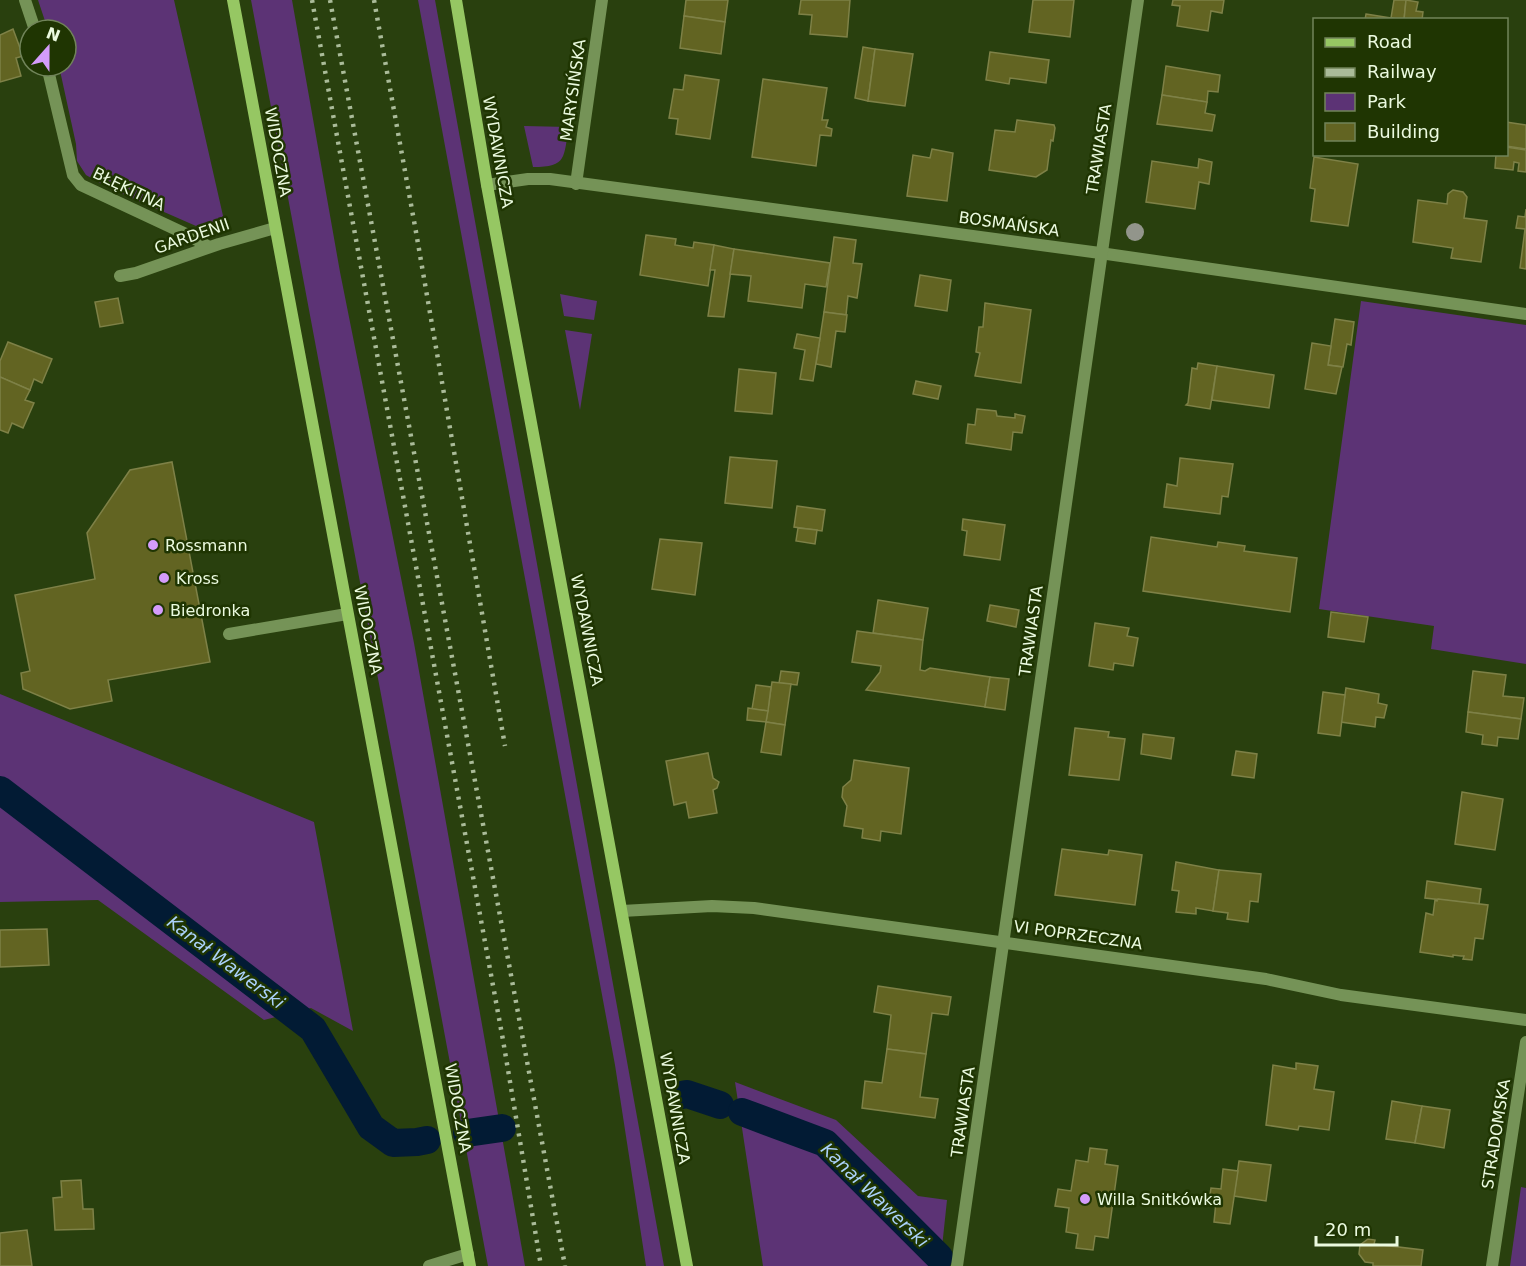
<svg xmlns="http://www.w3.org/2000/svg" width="1526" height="1266" font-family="'DejaVu Sans',sans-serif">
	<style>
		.green { fill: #5c3375 }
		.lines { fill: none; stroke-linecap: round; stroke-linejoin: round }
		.canal { stroke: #021b34; stroke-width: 28 }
		.building { fill: #626422; stroke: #7e8147; stroke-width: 1.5 }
		.lane { stroke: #759357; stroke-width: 12 }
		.street { stroke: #759357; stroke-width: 12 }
		.secondary { stroke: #96c763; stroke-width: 12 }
		.rail { stroke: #ab9; stroke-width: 4.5; stroke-dasharray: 3 6; stroke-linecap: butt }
		.tree { fill: #92958b }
		.poi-dot { fill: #d49cfb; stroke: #1f3502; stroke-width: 2 }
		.labels { text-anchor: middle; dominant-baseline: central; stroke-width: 5; stroke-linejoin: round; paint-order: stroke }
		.street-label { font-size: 16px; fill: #ebfadf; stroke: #1f3502 }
		.poi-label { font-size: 16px; fill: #ebfadf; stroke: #1f3502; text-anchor: start }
		.water-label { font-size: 18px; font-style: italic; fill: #abd1fa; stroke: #1f3502 }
	</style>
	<rect width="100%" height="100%" fill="#29400e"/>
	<!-- green -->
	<g class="green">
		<path d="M38,0H174L226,229L212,233L107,187L86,175L77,161L76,144L59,66H66V30H48Z"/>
		<path d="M251,0H292L340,272L414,643L525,1266H488Z"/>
		<path d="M418,0H435L664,1266H646L615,1065Z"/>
		<path d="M524,126L569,127C563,157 568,167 533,167Z"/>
		<path d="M560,294L597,301L594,320L564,316Z"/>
		<path d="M1361,301L1526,325V664L1431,649L1434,626L1319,609Z"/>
		<path d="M565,330L592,334L580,410Z"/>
		<path d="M0,694L314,822L353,1031L311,1008L264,1020L98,900L0,902Z"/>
		<path d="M735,1082L836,1120L918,1196L947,1200L940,1266H763Z"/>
		<path d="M1521,1187L1526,1188V1266H1510Z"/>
	</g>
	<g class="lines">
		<!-- canal -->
		<g class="canal">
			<path d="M0,790L313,1029L371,1127L393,1143L417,1142L427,1140"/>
			<path d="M682,1095L687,1094L720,1105"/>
			<path d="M742,1112L825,1143L939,1257"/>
			<path d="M467,1133L502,1128"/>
		</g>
	</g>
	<!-- building -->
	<g class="building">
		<path d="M686,0H728L725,22L684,16Z"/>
		<path d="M801,0H850L847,37L810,34L812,15L799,14Z"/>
		<path d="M1033,0H1074L1070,37L1029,32Z"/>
		<path d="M1173,0H1224L1222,13L1211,11L1208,31L1177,26L1180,6L1172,5Z"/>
		<path d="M1394,0H1406L1404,20L1391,18Z"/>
		<path d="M1406,0L1418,2L1416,11L1423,12L1422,20H1404Z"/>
		<path d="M1366,14L1391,18L1400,20H1365Z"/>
		<path d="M684,16L725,22L721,54L680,48Z"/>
		<path d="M13,29L23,56L16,58L21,76L0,82V35Z"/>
		<path d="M863,47L875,49L868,101L855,98Z"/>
		<path d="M875,49L913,54L905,106L868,101Z"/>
		<path d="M990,52L1049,60L1046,83L1010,78L1009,84L986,80Z"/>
		<path d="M1166,66L1220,75L1218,92L1208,91L1207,102L1162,95Z"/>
		<path d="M685,75L719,80L710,139L676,134L678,119L669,118L674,89L683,90Z"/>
		<path d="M763,79L827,88L822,120H828L826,127L832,129L831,136L820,135L816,166L752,157Z"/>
		<path d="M1162,95L1207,102L1205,113L1215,115L1212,131L1157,124Z"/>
		<path d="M1017,120L1054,125L1055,128L1053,141L1051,140L1047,170L1036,177L989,170L995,130L1015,132Z"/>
		<path d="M1506,122L1526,125V149L1506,146Z"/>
		<path d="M1506,147L1526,150V172L1518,171L1519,163L1514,162L1513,170L1495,168L1496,154H1506Z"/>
		<path d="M932,149L953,153L947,201L907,196L913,155L930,158Z"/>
		<path d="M1314,157L1358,164L1348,226L1311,221L1315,189L1310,188Z"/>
		<path d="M1199,159L1212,162L1209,184L1199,182L1195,209L1146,202L1152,161L1198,168Z"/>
		<path d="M1453,190L1463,192L1467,197L1464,218L1487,221L1481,262L1451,258L1453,248L1413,242L1418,200L1447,204L1448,194Z"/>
		<path d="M1526,209V269L1520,268L1525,229L1516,228L1518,216L1525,217Z"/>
		<path d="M646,235L676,239L675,245L693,248L694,242L714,245L708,286L640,275Z"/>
		<path d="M834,237L856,240L853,263L862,264L857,298L848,296L846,315L824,312Z"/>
		<path d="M714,245L734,249L724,317L708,316L715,270H710Z"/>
		<path d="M734,249L830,263L826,287L805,284L802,308L748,301L751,276L730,274Z"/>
		<path d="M920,275L951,280L947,311L915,306Z"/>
		<path d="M118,298L123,323L100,327L95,302Z"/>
		<path d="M985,303L1031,310L1021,383L975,376L980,353L976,352L979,327H983Z"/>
		<path d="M824,312L847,315L845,332L836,331L831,367L816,364Z"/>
		<path d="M1335,319L1354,322L1351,345L1347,344L1343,367L1328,365Z"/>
		<path d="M797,334L820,338L813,381L800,379L805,350L794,348Z"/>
		<path d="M8,342L52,359L42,383L34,379L30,390L0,377V361Z"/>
		<path d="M1312,343L1331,346L1328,365L1342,367L1336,394L1305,389Z"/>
		<path d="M1198,363L1217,366L1210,409L1186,405L1188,403L1192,368L1197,369Z"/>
		<path d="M1217,366L1274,375L1269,408L1212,400Z"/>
		<path d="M739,369L776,373L772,414L735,411Z"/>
		<path d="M0,377L30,390L25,400L34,403L23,428L12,423L8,433L0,430Z"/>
		<path d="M916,381L941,386L938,399L913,394Z"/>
		<path d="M977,409L996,411L997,416L1015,418V414L1025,416L1022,433L1013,432L1011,450L966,443L968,424L975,425Z"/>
		<path d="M730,457L777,461L772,508L725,503Z"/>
		<path d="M1180,458L1233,464L1228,497L1222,496L1220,514L1164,507L1167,484L1177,486Z"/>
		<path d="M172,462L210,662L108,680L112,701L70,709L23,689L21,673L30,671L15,595L95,579L87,533L130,470Z"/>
		<path d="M797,506L825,510L822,531L794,527Z"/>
		<path d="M963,519L1005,525L1000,560L964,555L967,531L962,530Z"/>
		<path d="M798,528L817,530L815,544L796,541Z"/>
		<path d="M1151,537L1217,547L1218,542L1245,546L1244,551L1297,558L1290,612L1143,591Z"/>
		<path d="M660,539L702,543L695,595L652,589Z"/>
		<path d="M878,600L928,608L923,640L873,633Z"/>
		<path d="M990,605L1019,610L1016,627L987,621Z"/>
		<path d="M1331,612L1368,617L1364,642L1328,637Z"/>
		<path d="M1095,623L1129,628L1127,636L1138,638L1133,666L1114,663L1113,670L1089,666Z"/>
		<path d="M857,631L923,640L920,670L925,671L930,668L990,677L985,707L866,690L880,672L881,666L852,662Z"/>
		<path d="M781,671L799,673L797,685L779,683Z"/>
		<path d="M1473,671L1506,675L1503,696L1524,698L1521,719L1468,712Z"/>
		<path d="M990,677L1009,679L1005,710L985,707Z"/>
		<path d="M772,682L791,684L785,725L766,722Z"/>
		<path d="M756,685L771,687L768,711L752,709Z"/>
		<path d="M1346,688L1379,694L1378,703L1387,705L1384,718L1376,717L1375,727L1341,722Z"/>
		<path d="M1323,692L1345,695L1340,736L1318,733Z"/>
		<path d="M748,708L768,711L766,722L747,720Z"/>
		<path d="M1468,712L1521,719L1518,739L1498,737L1497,746L1482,744L1483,735L1466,732Z"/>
		<path d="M766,722L785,725L781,755L761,752Z"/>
		<path d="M1075,728L1109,732L1108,737L1125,739L1119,780L1069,775Z"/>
		<path d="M1143,734L1174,738L1171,759L1141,754Z"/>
		<path d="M1236,751L1257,754L1254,778L1232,775Z"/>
		<path d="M708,753L713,778L719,782L717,788L713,790L717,813L689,818L686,802L674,805L666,761Z"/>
		<path d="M854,760L909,768L901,834L881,831L880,841L862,838L863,829L844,826L847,806L842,797L843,787L851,780Z"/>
		<path d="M1462,792L1503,799L1495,850L1455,844Z"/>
		<path d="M1062,849L1108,855L1109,850L1142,855L1135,905L1055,895Z"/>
		<path d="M1176,862L1219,870L1213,911L1196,908V914L1176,912L1179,891L1172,890Z"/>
		<path d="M1219,870L1261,874L1258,902L1250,901L1248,922L1227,919L1228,913L1213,911Z"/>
		<path d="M1427,881L1481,889L1479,904L1425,898Z"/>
		<path d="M1438,899L1488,905L1483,939L1475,938L1472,960L1463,959L1464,956H1461L1453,955V957L1420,952L1426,913L1433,915L1435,900L1437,901Z"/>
		<path d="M47,929L49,965L0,967V930Z"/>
		<path d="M878,986L951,997L948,1015L932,1013L926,1054L887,1049L891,1015L874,1012Z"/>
		<path d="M887,1049L926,1054L920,1097L938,1099L935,1118L862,1108L865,1081L882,1083Z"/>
		<path d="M1296,1063L1318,1066L1314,1089L1334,1092L1329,1130L1299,1126L1298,1130L1266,1125L1273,1065L1296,1069Z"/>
		<path d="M1392,1101L1422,1106L1415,1143L1386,1139Z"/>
		<path d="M1422,1106L1450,1110L1444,1148L1415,1143Z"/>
		<path d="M1090,1148L1107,1150L1105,1164L1118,1166L1108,1238L1095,1236L1093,1250L1076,1248L1078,1234L1066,1232L1069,1208L1055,1206L1058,1189L1071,1191L1076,1160L1088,1162Z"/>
		<path d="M1239,1161L1271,1165L1266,1201L1234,1196Z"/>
		<path d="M1223,1169L1238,1171L1230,1224L1214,1222L1216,1202L1209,1201L1211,1188L1221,1189Z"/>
		<path d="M81,1180L83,1209H93L94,1229L55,1230L53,1198L62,1197L61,1181Z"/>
		<path d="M27,1230L32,1266H0V1233Z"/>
		<path d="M1368,1239L1375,1240L1374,1244L1423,1250L1421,1266H1373V1263L1365,1262L1359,1254L1360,1245Z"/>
	</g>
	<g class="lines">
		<!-- lane -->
		<g class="lane">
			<path d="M229,634L347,614"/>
			<path d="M429,1266L468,1254"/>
		</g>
		<!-- street -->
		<g class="street">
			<path d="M25,0L35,30"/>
			<path d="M47,66L73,175L81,185L190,236L209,247"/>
			<path d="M576,184L602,0"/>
			<path d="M487,185L528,179H550L1100,253L1526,314"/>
			<path d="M120,276L136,273L219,244L275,228"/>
			<path d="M622,911L712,906L754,908L1266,979L1341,995L1526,1020"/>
			<path d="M957,1266C1020,844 1074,421 1138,0"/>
			<path d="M1492,1266L1526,1042"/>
		</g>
		<!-- secondary -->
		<g class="secondary">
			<path d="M233,0L470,1266"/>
			<path d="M456,0L487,185L687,1266"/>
		</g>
		<!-- rail -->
		<g class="rail">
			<path d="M312,0L503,1040L541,1266"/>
			<path d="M330,0L565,1266"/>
			<path d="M374,0L416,232L505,746"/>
		</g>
	</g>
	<!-- trees -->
	<circle class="tree" cx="1135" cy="232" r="9"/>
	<!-- markers -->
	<g class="poi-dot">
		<circle cx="153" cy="545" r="6"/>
		<circle cx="164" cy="578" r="6"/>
		<circle cx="158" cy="610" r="6"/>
		<circle cx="1085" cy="1199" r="6"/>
	</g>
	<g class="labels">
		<!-- street labels -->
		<g class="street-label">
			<text transform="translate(573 90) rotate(-82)">MARYSIŃSKA</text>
			<text transform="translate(1099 149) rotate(-81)">TRAWIASTA</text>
			<text transform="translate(278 152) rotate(80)">WIDOCZNA</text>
			<text transform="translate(498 152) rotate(80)">WYDAWNICZA</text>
			<text transform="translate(129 189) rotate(26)">BŁĘKITNA</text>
			<text transform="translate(1009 224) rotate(8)">BOSMAŃSKA</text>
			<text transform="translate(192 236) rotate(-19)">GARDENII</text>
			<text transform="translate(368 630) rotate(79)">WIDOCZNA</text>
			<text transform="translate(587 630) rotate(79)">WYDAWNICZA</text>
			<text transform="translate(1031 631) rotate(-82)">TRAWIASTA</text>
			<text transform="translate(1078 935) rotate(8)">VI POPRZECZNA</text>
			<text transform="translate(458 1108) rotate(80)">WIDOCZNA</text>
			<text transform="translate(675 1108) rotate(80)">WYDAWNICZA</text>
			<text transform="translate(963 1112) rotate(-82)">TRAWIASTA</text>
			<text transform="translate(1496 1134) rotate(-81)">STRADOMSKA</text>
		</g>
		<!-- poi labels -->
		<g class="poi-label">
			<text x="165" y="545">Rossmann</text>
			<text x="176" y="578">Kross</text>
			<text x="170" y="610">Biedronka</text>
			<text x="1097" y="1199">Willa Snitkówka</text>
		</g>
		<!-- water labels -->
		<g class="water-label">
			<text transform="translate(226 962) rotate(37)">Kanał Wawerski</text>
			<text transform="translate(875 1195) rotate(44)">Kanał Wawerski</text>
		</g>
	</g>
	<!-- legend -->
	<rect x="1313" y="18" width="195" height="138" fill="#1f3502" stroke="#71845a" stroke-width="1.5"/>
	<rect x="1325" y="38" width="30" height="9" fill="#96c763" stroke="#71845a" stroke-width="1.5"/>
	<text x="1367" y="48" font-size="18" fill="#ebfadf">Road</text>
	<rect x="1325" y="68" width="30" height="9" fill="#aabb99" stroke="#71845a" stroke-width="1.5"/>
	<text x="1367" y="78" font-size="18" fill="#ebfadf">Railway</text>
	<rect x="1325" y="93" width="30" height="18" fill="#5c3375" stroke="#71845a" stroke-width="1.5"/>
	<text x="1367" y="108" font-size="18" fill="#ebfadf">Park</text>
	<rect x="1325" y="123" width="30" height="18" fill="#626422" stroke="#71845a" stroke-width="1.5"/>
	<text x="1367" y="138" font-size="18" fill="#ebfadf">Building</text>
	<!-- north arrow -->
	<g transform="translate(48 48) rotate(21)"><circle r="28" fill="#1f3502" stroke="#71845a" stroke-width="1.5"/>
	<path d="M0-4.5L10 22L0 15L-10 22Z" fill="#d49cfb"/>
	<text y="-9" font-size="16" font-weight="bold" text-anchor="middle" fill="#ebfadf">N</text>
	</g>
	<!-- scale -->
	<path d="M1316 1236v9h81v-9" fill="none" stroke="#ebfadf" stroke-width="3"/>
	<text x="1325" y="1236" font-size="18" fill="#ebfadf" stroke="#1f3502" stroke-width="4.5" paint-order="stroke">20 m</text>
</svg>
